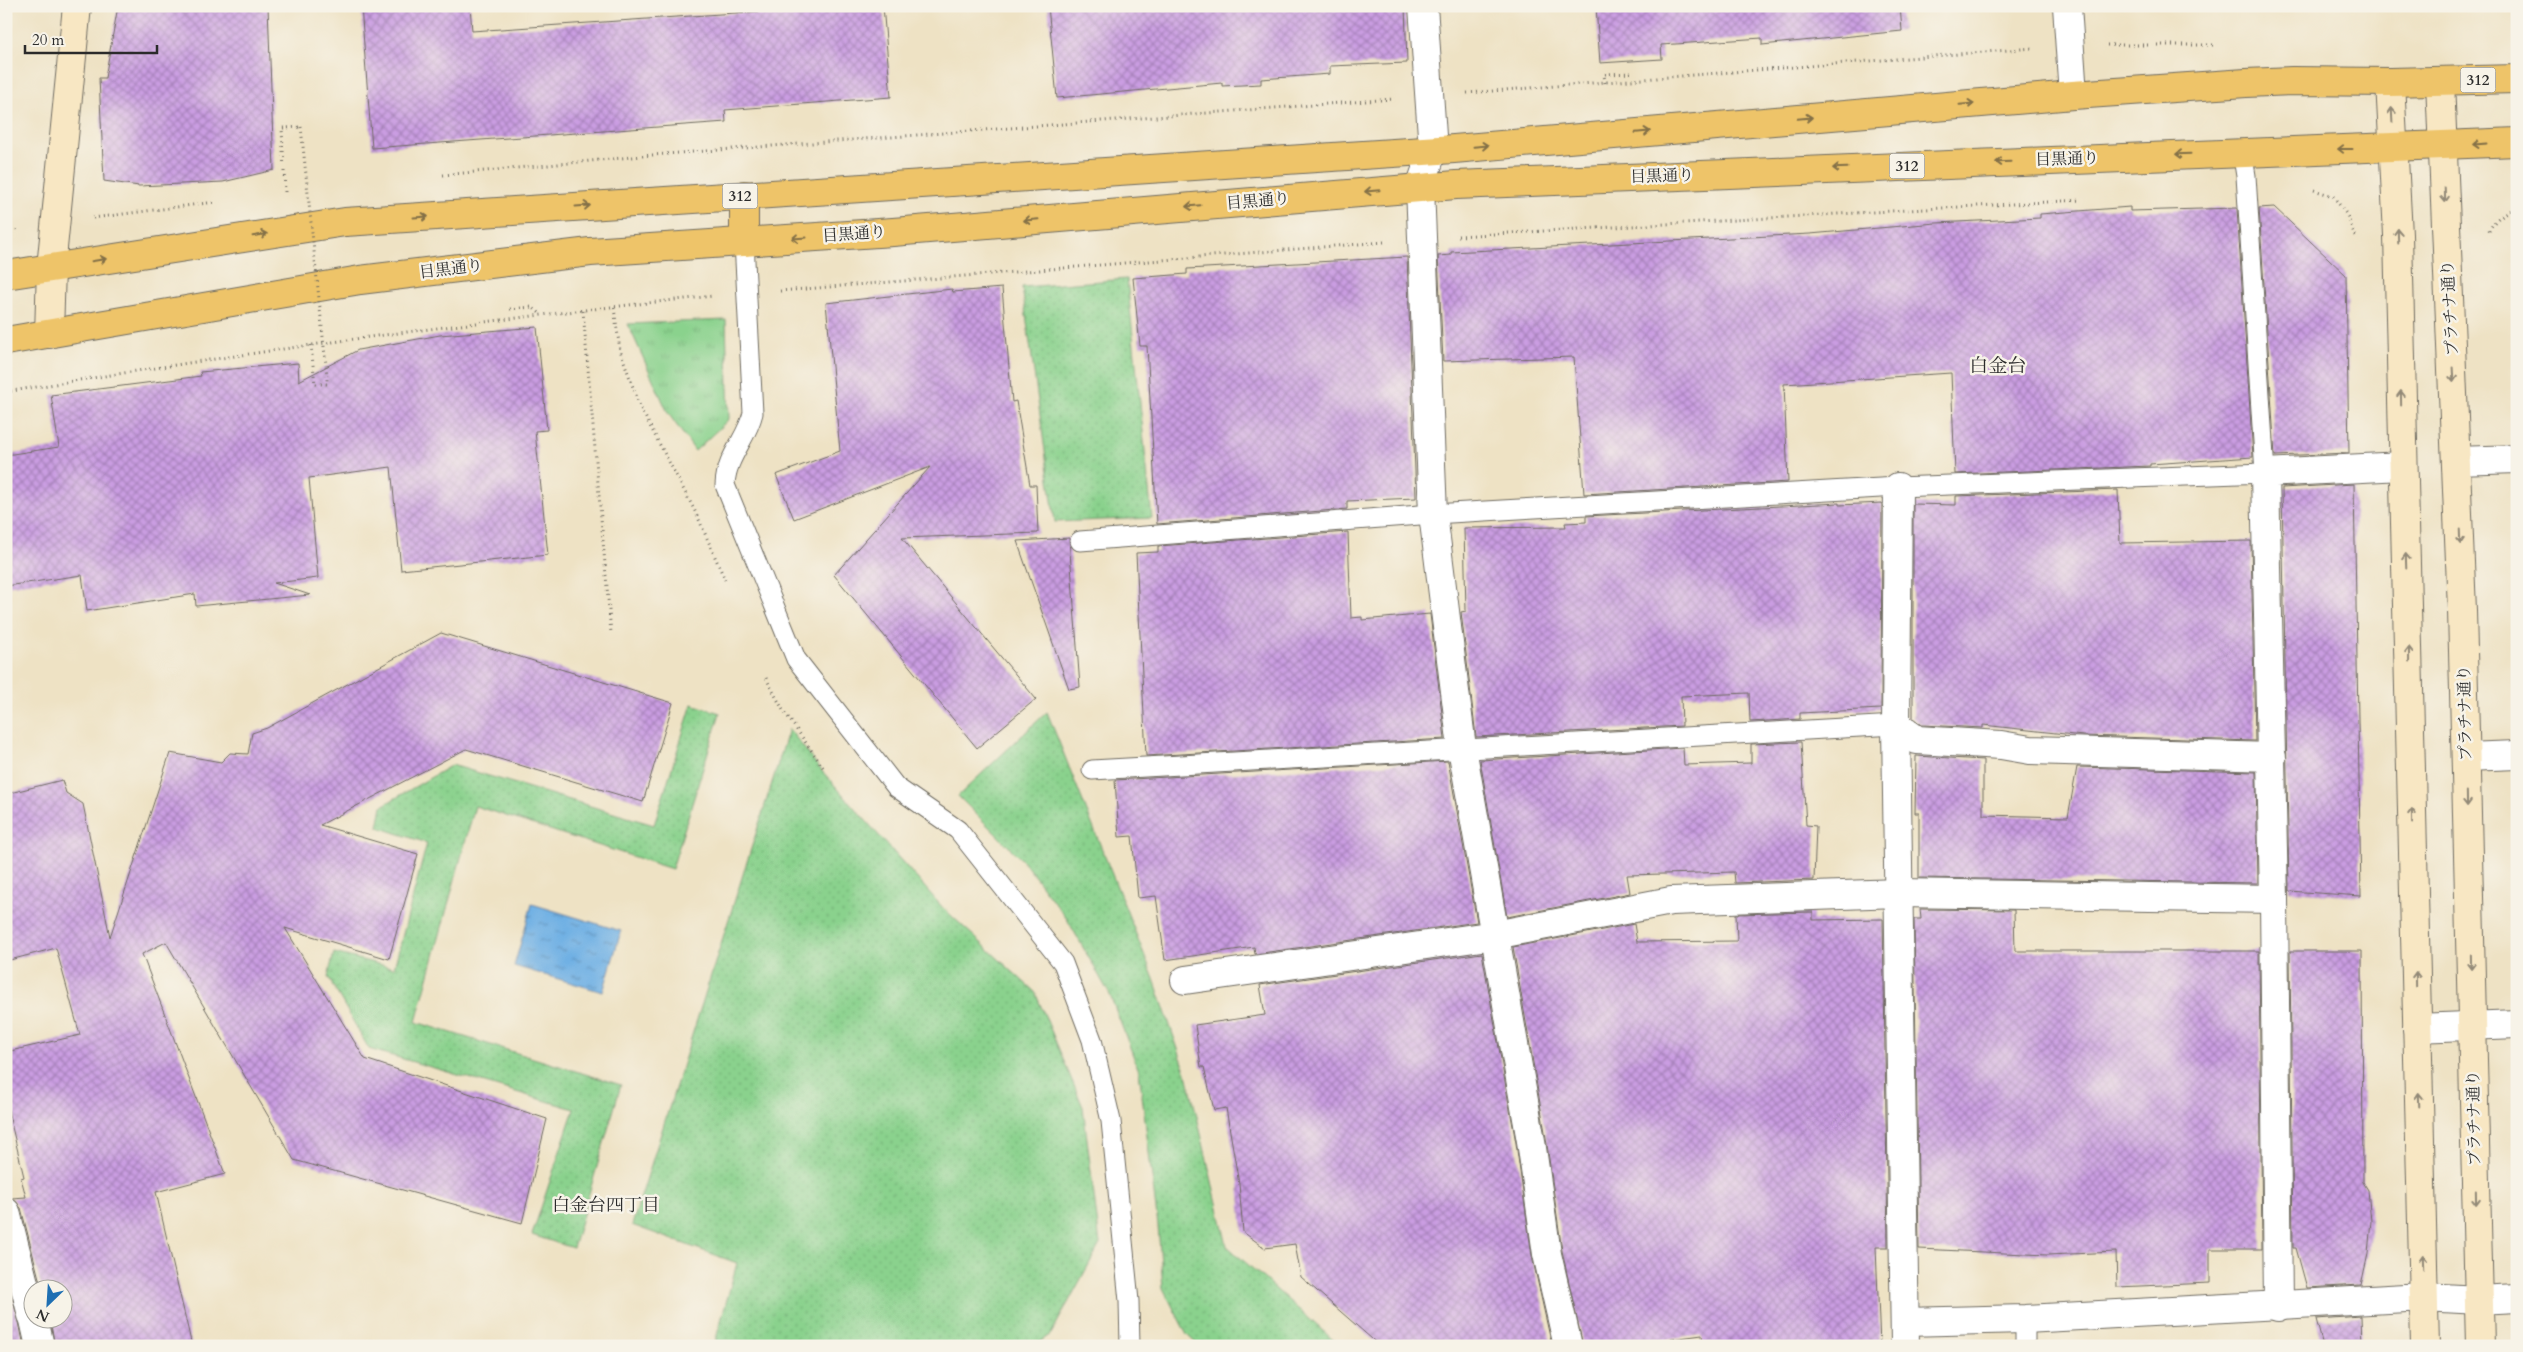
<svg xmlns="http://www.w3.org/2000/svg" width="2523" height="1352" font-family="Cardo,'Noto Serif JP',serif">
	<style>
		.grass { fill: url(#grass-tufts); stroke: #5a7e5c }
		.park { fill: url(#park-dots); stroke: #5a7e5c }
		.water { fill: url(#water-ripples); stroke: #4e6e88 }
		.building { fill: url(#building-cross-hatch) }
		.lines { fill: none; stroke-linecap: round; stroke-linejoin: round }
		.lane-casing { stroke: #6f6b61; stroke-width: 21 }
		.street-casing { stroke: #6f6b61; stroke-width: 30 }
		.secondary-casing { stroke: #6f6b61; stroke-width: 30 }
		.primary-casing { stroke: #6f6b61; stroke-width: 30 }
		.path { stroke: #6f6b61; stroke-width: 3; stroke-dasharray: 1 4; stroke-linecap: butt }
		.lane { stroke: #fff; stroke-width: 19 }
		.street { stroke: #fff; stroke-width: 28 }
		.secondary { stroke: #f8e7c3; stroke-width: 28 }
		.primary { stroke: #eec469; stroke-width: 28 }
		.path-bridge { stroke: #6f6b61; stroke-width: 3; stroke-dasharray: 1 4; stroke-linecap: butt }
		.oneway { stroke: #837047 }
		.oneway2 { stroke: #928977 }
		.labels { text-anchor: middle; dominant-baseline: central; stroke-width: 5; stroke-linejoin: round; paint-order: stroke }
		.shield { fill: #f7f3e8; stroke: #686764; stroke-width: 1 }
		.shield-label { font-size: 15px; font-weight: bold; fill: #2b2b2b }
		.street-label { font-size: 16px; fill: #2b2b2b; stroke: #f7f3e8 }
		.neighbourhood-label { font-size: 18px; fill: #2b2b2b; stroke: #f7f3e8 }
		.quarter-label { font-size: 19px; fill: #2b2b2b; stroke: #f7f3e8 }
	</style>
	<defs>
		<pattern id="grass-tufts" width="24" height="20" patternUnits="userSpaceOnUse" patternTransform="scale(1.25)"><rect width="24" height="20" fill="#8ad28d"/><path d="M3 7l-1-3M5 7V3M7 7l1-3M15 17l-1-3M17 17v-4M19 17l1-3" fill="none" stroke="#77b47a"/></pattern>
		<pattern id="park-dots" width="8" height="8" patternUnits="userSpaceOnUse" patternTransform="scale(1.25)"><rect width="8" height="8" fill="#8ad28d"/><path d="M2 2h.1M6 6h.1" fill="none" stroke="#77b47a" stroke-width="1.8" stroke-linecap="round"/></pattern>
		<pattern id="water-ripples" width="26" height="14" patternUnits="userSpaceOnUse" patternTransform="scale(1.25)"><rect width="26" height="14" fill="#70b0e4"/><path d="M2 4q2-2 4 0t4 0M15 11q2-2 4 0t4 0" fill="none" stroke="#5c8fb9"/></pattern>
		<pattern id="building-cross-hatch" width="8" height="8" patternUnits="userSpaceOnUse" patternTransform="scale(1.25)"><rect width="8" height="8" fill="#ca9de2"/><path d="M0 0l8 8M0 8l8-8" fill="none" stroke="#a480b7"/></pattern>
	</defs>
	<rect width="100%" height="100%" fill="#f7f3e8"/>
	<filter id="ink" filterUnits="userSpaceOnUse"><feTurbulence type="fractalNoise" baseFrequency=".02" numOctaves="2"/><feDisplacementMap in="SourceGraphic" scale="10" xChannelSelector="R" yChannelSelector="G"/><feConvolveMatrix kernelMatrix="1 2 1 2 8 2 1 2 1" color-interpolation-filters="sRGB"/></filter>
	<filter id="wash" filterUnits="userSpaceOnUse"><feTurbulence type="fractalNoise" baseFrequency=".0096" numOctaves="4" result="noise"/><feDisplacementMap in="SourceGraphic" scale="20" xChannelSelector="R" yChannelSelector="G"/><feGaussianBlur stdDeviation="1.12" result="paint"/><feColorMatrix in="noise" values="0 0 0 0 0 0 0 0 0 0 0 0 0 0 0 0 0 1.4 0 .05"/><feComposite in="paint" operator="in"/></filter>
	<g filter="url(#wash)">
		<rect width="100%" height="100%" fill="#eee2c4"/>
		<!-- grass -->
		<path class="grass" d="M726,320L729,419L695,451L668,413L628,324Z"/>
		<!-- park -->
		<g class="park">
			<path d="M1127,279L1152,518L1055,522L1022,287Z"/>
			<path d="M692,704L720,713L672,869L475,806L416,1022L621,1085L573,1248L532,1235L574,1109L369,1049L328,977L334,953L394,968L427,843L378,827L382,806L452,765L654,825Z"/>
			<path d="M1047,712L1154,979L1188,1078L1227,1246L1340,1346H1199L1187,1335L1163,1288L1158,1226L1139,1071L1110,995L1067,919L1023,861L958,796Z"/>
			<path d="M789,729L822,771L943,908L1035,992L1083,1107L1100,1244L1051,1334L1034,1346H714L737,1263L632,1225Z"/>
		</g>
		<!-- water -->
		<path class="water" d="M532,904L621,931L603,992L514,966Z"/>
		<g id="blocks">
			<!-- building -->
			<g class="building">
				<path d="M118,6H268L274,170L223,182L139,186L104,181L99,78H105Z"/>
				<path d="M361,6H470L472,31L764,11V6H883L891,97L725,110L726,122L372,148Z"/>
				<path d="M1048,6H1405L1407,63L1330,66V74L1261,79V84L1222,86V83L1057,98Z"/>
				<path d="M1596,6H1900L1902,31L1762,45V38L1661,45L1662,59L1600,63Z"/>
				<path d="M2130,207V211L2237,208L2253,457L2150,464V466L1955,474L1951,373L1784,384L1788,482L1584,494L1574,357L1443,361L1438,256L1451,255V252L1810,234L1936,223L2040,218V214Z"/>
				<path d="M2274,207L2346,275L2349,453L2275,456L2259,208Z"/>
				<path d="M1407,257L1416,498L1347,501V509L1157,524L1147,346H1140L1133,278L1187,274V269Z"/>
				<path d="M1002,288L1012,402L1016,401L1030,485H1036L1038,533L902,538L1036,699L977,748L834,575L930,467L794,519L776,475L840,451L826,303L952,289L953,292Z"/>
				<path d="M537,327L547,430L535,431L548,555L401,570L391,467L309,478L318,578L274,583L310,595L196,606L195,594L87,611L82,575L6,586V455L59,447L51,395L201,376L200,372L298,363L299,381L358,350L440,335Z"/>
				<path d="M2354,484L2361,896L2289,891L2282,488Z"/>
				<path d="M2118,490L2120,543L2251,541L2255,741L2083,736L1983,725V728L1922,725L1913,718V504L1956,505V496Z"/>
				<path d="M1839,503V505L1882,503L1881,709L1800,713V719L1750,722L1749,693L1681,696L1682,726L1476,737L1461,612L1466,611L1464,528L1566,527L1565,523L1586,522V516Z"/>
				<path d="M1348,532L1351,618L1362,617V620L1430,614L1445,739L1146,756L1136,553L1158,552V546Z"/>
				<path d="M1069,538L1080,687L1069,689L1017,541Z"/>
				<path d="M441,633L673,703L643,802L466,749L320,825L418,854L389,959L285,928L365,1059L547,1119L522,1223L294,1160L166,942L142,954L225,1174L156,1192L192,1346H55L50,1320H62V1290H42L21,1208L12,1198L26,1197L21,1178L24,1177L6,1102V1052L80,1035L56,948L6,961V794L62,780L66,793L83,804L110,937L170,753L221,762L230,753L248,754L252,733L267,728Z"/>
				<path d="M1801,742L1806,825L1816,826L1814,880L1735,883L1734,872L1627,875L1630,893L1507,917L1480,760L1683,748L1684,765L1751,763V744Z"/>
				<path d="M1916,756L1983,760V815L2068,817L2077,767L2256,772L2258,883L1919,878V813H1915Z"/>
				<path d="M1448,761L1477,922L1255,954L1254,947L1165,960L1156,896L1138,898L1132,836L1119,837L1115,780Z"/>
				<path d="M1920,909L2014,910L2015,951H2259L2262,1249H2210V1283L2117,1287L2116,1252L2047,1255L1919,1249L1914,919H1921Z"/>
				<path d="M1813,912V920L1883,919L1888,1247H1876L1880,1346H1703L1702,1335L1621,1346H1583L1562,1251L1546,1138L1513,947L1634,924L1637,942L1737,941L1736,914Z"/>
				<path d="M2290,951H2362L2363,1182L2368,1190L2371,1221L2368,1254L2361,1285L2307,1288L2296,1248H2293Z"/>
				<path d="M1482,953L1516,1143L1532,1256L1552,1346H1380L1301,1277L1295,1244L1265,1248L1243,1232L1239,1184L1226,1108L1214,1110L1204,1067H1201L1195,1025L1265,1015L1260,985Z"/>
				<path d="M6,1277L19,1322L24,1346H6Z"/>
				<path d="M2361,1316L2362,1346H2323L2316,1319Z"/>
			</g>
		</g>
	</g>
	<g filter="url(#ink)">
		<use href="#blocks" fill-opacity="0" stroke="#6f6b61" stroke-width="1"/>
		<g class="lines">
			<!-- lane casing -->
			<g class="lane-casing">
				<g id="lane">
					<path d="M744,242L753,413C747,439 726,457 725,485L796,659L896,787L958,830L1063,963L1092,1040L1111,1121L1129,1301L1130,1346"/>
					<path d="M1080,541L1433,514L1898,487L2265,473L2246,176L2242,151"/>
					<path d="M1092,770L1896,725"/>
					<path d="M2025,1319V1346"/>
				</g>
			</g>
			<!-- street casing -->
			<g class="street-casing">
				<g id="street">
					<path d="M1423,6L1433,150L1420,187L1433,514L1462,748L1531,1141L1547,1254L1568,1346"/>
					<path d="M2067,6L2073,95"/>
					<path d="M2457,461L2517,459"/>
					<path d="M1898,487L1896,725L1905,1346"/>
					<path d="M1896,725L1917,740L2001,745L2030,750L2272,757"/>
					<path d="M2466,757L2517,755"/>
					<path d="M1185,980L1495,935L1671,901L1898,893L2274,899"/>
					<path d="M2417,1028L2517,1024"/>
					<path d="M6,1212L32,1315"/>
					<path d="M2278,1307L2274,899L2265,473L2402,466"/>
					<path d="M34,1320L40,1346"/>
					<path d="M1905,1322L2025,1319L2424,1297L2479,1300L2517,1298"/>
				</g>
			</g>
			<!-- secondary casing -->
			<g class="secondary-casing">
				<g id="secondary">
					<path d="M2440,81L2462,610L2480,1346"/>
					<path d="M2390,82L2398,235L2425,1346"/>
					<path d="M49,334L51,268L77,6"/>
				</g>
			</g>
			<!-- primary casing -->
			<g class="primary-casing">
				<g id="primary">
					<path d="M744,195V242"/>
					<path d="M6,275L345,222L1454,149L2073,95L2246,83L2292,81L2390,82L2517,79"/>
					<path d="M6,341L360,280L590,252L893,232L1456,185L2517,142"/>
				</g>
			</g>
			<!-- path -->
			<g class="path">
				<path d="M2107,45H2214"/>
				<path d="M1605,83L1604,74L1634,73"/>
				<path d="M1467,93L2034,48"/>
				<path d="M443,175L653,155L1393,99"/>
				<path d="M2314,190L2333,196L2347,215L2355,236"/>
				<path d="M285,192L282,128L301,127"/>
				<path d="M93,218L215,202"/>
				<path d="M2489,231C2495,218 2504,213 2517,208"/>
				<path d="M6,232L18,230"/>
				<path d="M1458,236L2081,200"/>
				<path d="M780,291L1384,242"/>
				<path d="M614,308L620,350L640,407L697,515L725,580"/>
				<path d="M510,309L532,307L542,315"/>
				<path d="M583,311L611,633"/>
				<path d="M311,345L315,384H327V375"/>
				<path d="M6,392C241,353 477,320 714,296"/>
				<path d="M766,678L783,710L825,770"/>
			</g>
			<!-- lane -->
			<use href="#lane" class="lane"/>
			<!-- street -->
			<use href="#street" class="street"/>
			<!-- secondary -->
			<use href="#secondary" class="secondary"/>
			<!-- primary -->
			<use href="#primary" class="primary"/>
			<!-- path-bridge -->
			<path class="path-bridge" d="M301,127L327,375"/>
		</g>
		<!-- one-way arrows -->
		<defs><path id="oneway-shaft" d="M-6 0H5M1.5-3L5.5 0L1.5 3" fill="none" stroke-width="1.6" stroke-linecap="round" stroke-linejoin="round" transform="scale(1.25)"/></defs>
		<g class="oneway">
			<use href="#oneway-shaft" transform="translate(1967 104) rotate(-5)"/>
			<use href="#oneway-shaft" transform="translate(1805 118) rotate(-5)"/>
			<use href="#oneway-shaft" transform="translate(1643 132) rotate(-5)"/>
			<use href="#oneway-shaft" transform="translate(2480 144) rotate(176)"/>
			<use href="#oneway-shaft" transform="translate(1481 146) rotate(-5)"/>
			<use href="#oneway-shaft" transform="translate(2345 149) rotate(180)"/>
			<use href="#oneway-shaft" transform="translate(2183 154) rotate(178)"/>
			<use href="#oneway-shaft" transform="translate(2003 162) rotate(178)"/>
			<use href="#oneway-shaft" transform="translate(1840 168) rotate(178)"/>
			<use href="#oneway-shaft" transform="translate(1372 191) rotate(175)"/>
			<use href="#oneway-shaft" transform="translate(583 206) rotate(-4)"/>
			<use href="#oneway-shaft" transform="translate(1193 206) rotate(175)"/>
			<use href="#oneway-shaft" transform="translate(421 217) rotate(-4)"/>
			<use href="#oneway-shaft" transform="translate(1031 220) rotate(175)"/>
			<use href="#oneway-shaft" transform="translate(260 235) rotate(-9)"/>
			<use href="#oneway-shaft" transform="translate(799 238) rotate(176)"/>
			<use href="#oneway-shaft" transform="translate(99 260) rotate(-9)"/>
		</g>
		<g class="oneway2">
			<use href="#oneway-shaft" transform="translate(2392 115) rotate(-93)"/>
			<use href="#oneway-shaft" transform="translate(2445 195) rotate(88)"/>
			<use href="#oneway-shaft" transform="translate(2398 236) rotate(-92)"/>
			<use href="#oneway-shaft" transform="translate(2453 375) rotate(87)"/>
			<use href="#oneway-shaft" transform="translate(2401 398) rotate(-91)"/>
			<use href="#oneway-shaft" transform="translate(2460 537) rotate(88)"/>
			<use href="#oneway-shaft" transform="translate(2406 561) rotate(-92)"/>
			<use href="#oneway-shaft" transform="translate(2409 654) rotate(-91)"/>
			<use href="#oneway-shaft" transform="translate(2467 799) rotate(89)"/>
			<use href="#oneway-shaft" transform="translate(2412 816) rotate(-91)"/>
			<use href="#oneway-shaft" transform="translate(2471 962) rotate(89)"/>
			<use href="#oneway-shaft" transform="translate(2416 979) rotate(-91)"/>
			<use href="#oneway-shaft" transform="translate(2419 1100) rotate(-92)"/>
			<use href="#oneway-shaft" transform="translate(2476 1198) rotate(89)"/>
			<use href="#oneway-shaft" transform="translate(2423 1262) rotate(-92)"/>
		</g>
	</g>
	<g class="labels">
		<!-- shield labels -->
		<g class="shield">
			<rect x="2460.5" y="67.5" width="35" height="25" rx="4"/>
			<rect x="1889.5" y="153.5" width="35" height="25" rx="4"/>
			<rect x="722.5" y="183.5" width="35" height="25" rx="4"/>
		</g>
		<g class="shield-label">
			<text x="2478" y="80">312</text>
			<text x="1907" y="166">312</text>
			<text x="740" y="196">312</text>
		</g>
		<!-- street labels -->
		<g class="street-label">
			<text transform="translate(2067 159) rotate(-2)">目黒通り</text>
			<text transform="translate(1662 176) rotate(-2)">目黒通り</text>
			<text transform="translate(1258 201) rotate(-5)">目黒通り</text>
			<text transform="translate(854 234) rotate(-4)">目黒通り</text>
			<text transform="translate(451 269) rotate(-7)">目黒通り</text>
			<text transform="translate(2450 308) rotate(-93)">プラチナ通り</text>
			<text transform="translate(2465 713) rotate(-91)">プラチナ通り</text>
			<text transform="translate(2474 1118) rotate(-91)">プラチナ通り</text>
		</g>
		<!-- neighbourhood labels -->
		<g class="neighbourhood-label">
			<text x="606" y="1205">白金台四丁目</text>
		</g>
		<!-- quarter labels -->
		<g class="quarter-label">
			<text x="1998" y="366">白金台</text>
		</g>
	</g>
	<!-- margin -->
	<rect width="2523" height="1352" fill="none" stroke="#f7f3e8" stroke-width="25"/>
	<!-- north arrow -->
	<g transform="translate(48 1304) rotate(205)"><circle r="24" fill="#f7f3e8" stroke="#a5a39c"/>
	<path d="M0-4L9 19L0 12L-9 19Z" fill="#1f6fb2"/>
	<text y="-8" font-size="14" font-weight="bold" text-anchor="middle" fill="#2b2b2b">N</text>
	</g>
	<!-- scale -->
	<path d="M25 45v8h132v-8" fill="none" stroke="#2b2b2b" stroke-width="2.5"/>
	<text x="32" y="45" font-size="15" fill="#2b2b2b" stroke="#f7f3e8" stroke-width="4" paint-order="stroke">20 m</text>
</svg>
